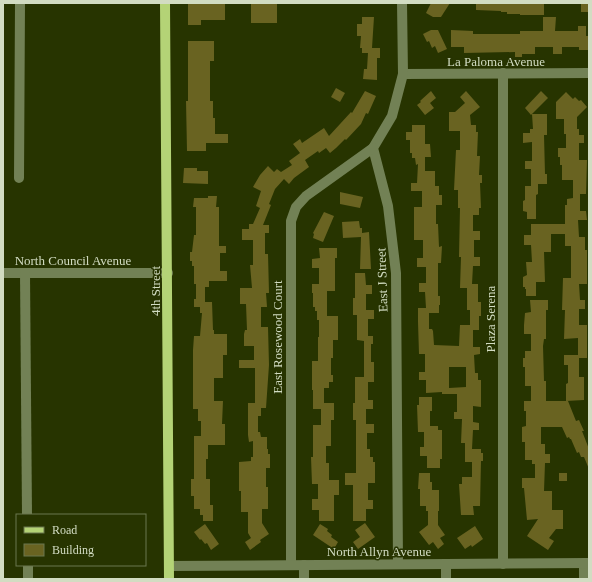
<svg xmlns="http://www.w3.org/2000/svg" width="592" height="582" font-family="Georgia,serif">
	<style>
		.building { fill: #696321; fill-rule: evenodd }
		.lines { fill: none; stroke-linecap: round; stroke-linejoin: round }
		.minor { stroke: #728155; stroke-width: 10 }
		.major { stroke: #b4d376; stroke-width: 10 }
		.labels { text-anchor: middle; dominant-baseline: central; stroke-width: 3; stroke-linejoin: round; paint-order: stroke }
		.street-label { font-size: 13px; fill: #d2dcc2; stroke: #273400 }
	</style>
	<rect width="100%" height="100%" fill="#273400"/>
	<!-- building -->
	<g class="building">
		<path d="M188,3H225V20H201V25H188Z"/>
		<rect x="251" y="3" width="26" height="20"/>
		<path d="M431,3H450L441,17H433L426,13Z"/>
		<path d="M476,3H544V15H520V14H507V12H501V11L476,10Z"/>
		<rect x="581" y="3" width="8" height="9"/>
		<path d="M362,17H374L372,48H380V58H377V80L363,79L364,69H367L368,53H362V48H360L361,36H357V24H362Z"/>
		<path d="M543,17H556L555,31H578V26H586V36H589V50H579V47H562V54H553V47H535V54H522V57H515V52L464,53V47H451V30L473,31V34H520V31H543Z"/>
		<path d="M431,30H438L447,49L438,53L435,46L432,48L429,41L427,42L423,34Z"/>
		<path d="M188,41H214V61H210V101H213V118H215V134H228V143H206V151H187L186,101H188Z"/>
		<path d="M336,88L345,93L340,102L331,97Z"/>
		<path d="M365,91L376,96L368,114L366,113L361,124L346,140L345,139L336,148L330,153L326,148L319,153L318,151L305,160L309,167L294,178L289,184L284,179L275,189L269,204L271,205L263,225H269V233H265V254H268L269,293H266L267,307H261V327H268L269,365L266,408H261V416H258V432H260L261,437H267V449H268V454H270V468H266V487H268V509H262V523L269,534L260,540L261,542L250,550L245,542L251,538L248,533V512H241V491H239V462L251,461V457H253V441L249,442L248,435V403H255V368H239V360H254V346H244V334L245,330H247L246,304H240V288H252L250,265H253V240H242V229H249V224H253L260,208L256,206L261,191L253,187L260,175L268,166L274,172L277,169L281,172L292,165L289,161L300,153L293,144L300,139L302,143L324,128L329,136L351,112L352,113Z"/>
		<path d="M431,91L436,98L430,103L434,108L425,115L417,105L421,102L420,101Z"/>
		<path d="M466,91L480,107L470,115L471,125H476V132H478L477,156H480L479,175H482V183H480L481,208H479V215H473V231H480V240H474V257H480V266H473L472,284H478V302H481V316H479V330H473V347H480V354L474,355L475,373H478V380H481V407L473,406V422L479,423V430H473L472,449H481V453H483V461H481L480,506H473L474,515H461L459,484H462V477H472V462H465V443H461L462,419H454V412H457V394H442V392L426,393V380H419V372H425V354H419L418,322V308H426L425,292H419V283H426V267H417V258H423V240H414V207H422V191H411V183H417L418,164L416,165L415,158H412V153H410V140H406V132H412V125H425V144H430L431,157H425V171H435V186H439V195H442V205H436V224H438L439,247L442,246L441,263H438V296H440V305H439V313H429V329H432L433,331L434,345L459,346L460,325H470V310H467V288H460L461,257H459L460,208H458V190H454L456,150H460V131H449V112H455L465,103L460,97ZM449,367H466V387L449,388Z"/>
		<path d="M541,91L548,98L531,115L525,108Z"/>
		<path d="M566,92L573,99L575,97L579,101L581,100L587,107L577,117V129H579V135H584V143H579V160H587L586,194H580V211H586L587,220H578L579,237H585V250H587V284H579L580,300H585V309H579V325H587V358H579V377H584V400L566,401V384L568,383V365H564V355H578V338L564,339L565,310H562L563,278H571V246H565V234H551V252H544L545,282H536V296H526V289H525V287H523V277L527,275L526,262H532L531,245H524V235H531V224H565V205H567V199L573,198V180H562V165H560V157H558V148H566V134H564V119H556V102Z"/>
		<path d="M532,114H547V135H544L545,174H547V184H538V194L536,195V219H527V212L523,211V201L525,200V186H531V169H525V161H532V142L523,143V133H530V129H533Z"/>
		<path d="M184,168H197V171H208V184L183,183Z"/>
		<path d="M340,192L363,197L360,208L340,204Z"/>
		<path d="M208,196H217L216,207H219V246H226V253H220V271H227V281H209V287H205V302H212L213,330H214V334H227V355H223V378H214V401H223L222,424H225V445H208V459H206V479H210V505H213V521H203V515H200V509H194V496H191V479H194V436H201V421H198V409H193V350L194,336H200L202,313H200V307H194V299H196V284H194V266H192V261H190V252H192L194,235H196V207H193L194,198H208Z"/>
		<path d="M324,212L334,216L323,242L313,238L314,234L313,233Z"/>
		<path d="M359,221L360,228H362V233L369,232L371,269H360L361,237L343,238L342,222Z"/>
		<path d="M319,248H337V258H335V291H327V316H338V340H333V358H331V375H333V382H329V388H324V403H334V420H331V446H326V463H329V480H339V495H334V521H319V510H312V499H318V484H312L311,457H313V425H321V409H313V390H312V361H318V337H319V320H317V311H315V307H313V293H312V284H319V268H312V259L320,258Z"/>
		<path d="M355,273H365L366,285H372V294H366V310H374V319H368V336H373V344H371V362H374V382H368V400H373V409H366V424H374V433H367V449H370V457H373V462H375V483H368V500H373V509H366V521H353V485H345V473H356V420H353V403H355V377H364V341L357,340V315H353V298H355Z"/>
		<path d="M530,300H548V310H546V339H544L543,346L544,381H546V401H568L576,421L579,420L584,431H582L589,449V469L584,457H581L579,452L577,453L571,439H570L569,437L567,438L562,427H541V444H545V454H550V463H545L544,491H552V510H563V529H556L549,538L554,541L548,550L527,536L538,519L527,520L524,488H522V478H535V464H532V460H525V442H522V427L526,426V411H524V401H531V386H525V367H523V358H525V351H531V334H524V325L525,313L531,312Z"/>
		<path d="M419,397H432V411H430V426H438V430H442V459H440V468H427V456H420V447H424V432H418L417,405H419Z"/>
		<path d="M419,473H430V482H432V490H439V511H438V525L445,535L440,538L444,544L438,549L433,542L429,545L419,532L428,525V511H426V506H420V489H418Z"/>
		<rect x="559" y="473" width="8" height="8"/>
		<path d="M365,523L375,537L358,549L353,542L360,537L355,530Z"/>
		<path d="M205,524L219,544L211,550L207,543L205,544L201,539L200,540L194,532Z"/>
		<path d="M320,524L328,529L327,531L332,535L331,537L338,542L334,549L313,535Z"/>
		<path d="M475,526L483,539L472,547L471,545L465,549L457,538Z"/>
	</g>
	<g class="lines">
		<!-- minor -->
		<g class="minor">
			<path d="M503,73V564"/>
			<path d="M403,74L589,73"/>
			<path d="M19,178L20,3"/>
			<path d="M3,273H168"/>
			<path d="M25,273L27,515"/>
			<path d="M584,563V579"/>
			<path d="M398,564L396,273L388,206L373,148L392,116L403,74L402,3"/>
			<path d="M446,564V579"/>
			<path d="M28,565V579"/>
			<path d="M291,565V221L296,207L306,196L373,148"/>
			<path d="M304,565V579"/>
			<path d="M169,566L589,563"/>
		</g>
		<!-- major -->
		<path class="major" d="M165,3L169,579"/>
	</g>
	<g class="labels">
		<!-- street labels -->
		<g class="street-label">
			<text x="496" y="61">La Paloma Avenue</text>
			<text x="73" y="260">North Council Avenue</text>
			<text transform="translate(382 280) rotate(-92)">East J Street</text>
			<text transform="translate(155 291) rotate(-90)">4th Street</text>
			<text transform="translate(490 319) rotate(-90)">Plaza Serena</text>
			<text transform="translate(277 337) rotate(-90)">East Rosewood Court</text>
			<text x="379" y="551">North Allyn Avenue</text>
		</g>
	</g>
	<!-- border -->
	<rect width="592" height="582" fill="none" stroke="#d2dcc2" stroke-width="8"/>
	<!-- legend -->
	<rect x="16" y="514" width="130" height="52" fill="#273400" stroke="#6b774e"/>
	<rect x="24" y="527" width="20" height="6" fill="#b4d376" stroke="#6b774e"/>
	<text x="52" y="534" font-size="12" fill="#d2dcc2">Road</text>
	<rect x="24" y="544" width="20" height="12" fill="#696321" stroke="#6b774e"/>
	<text x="52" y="554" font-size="12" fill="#d2dcc2">Building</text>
</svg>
